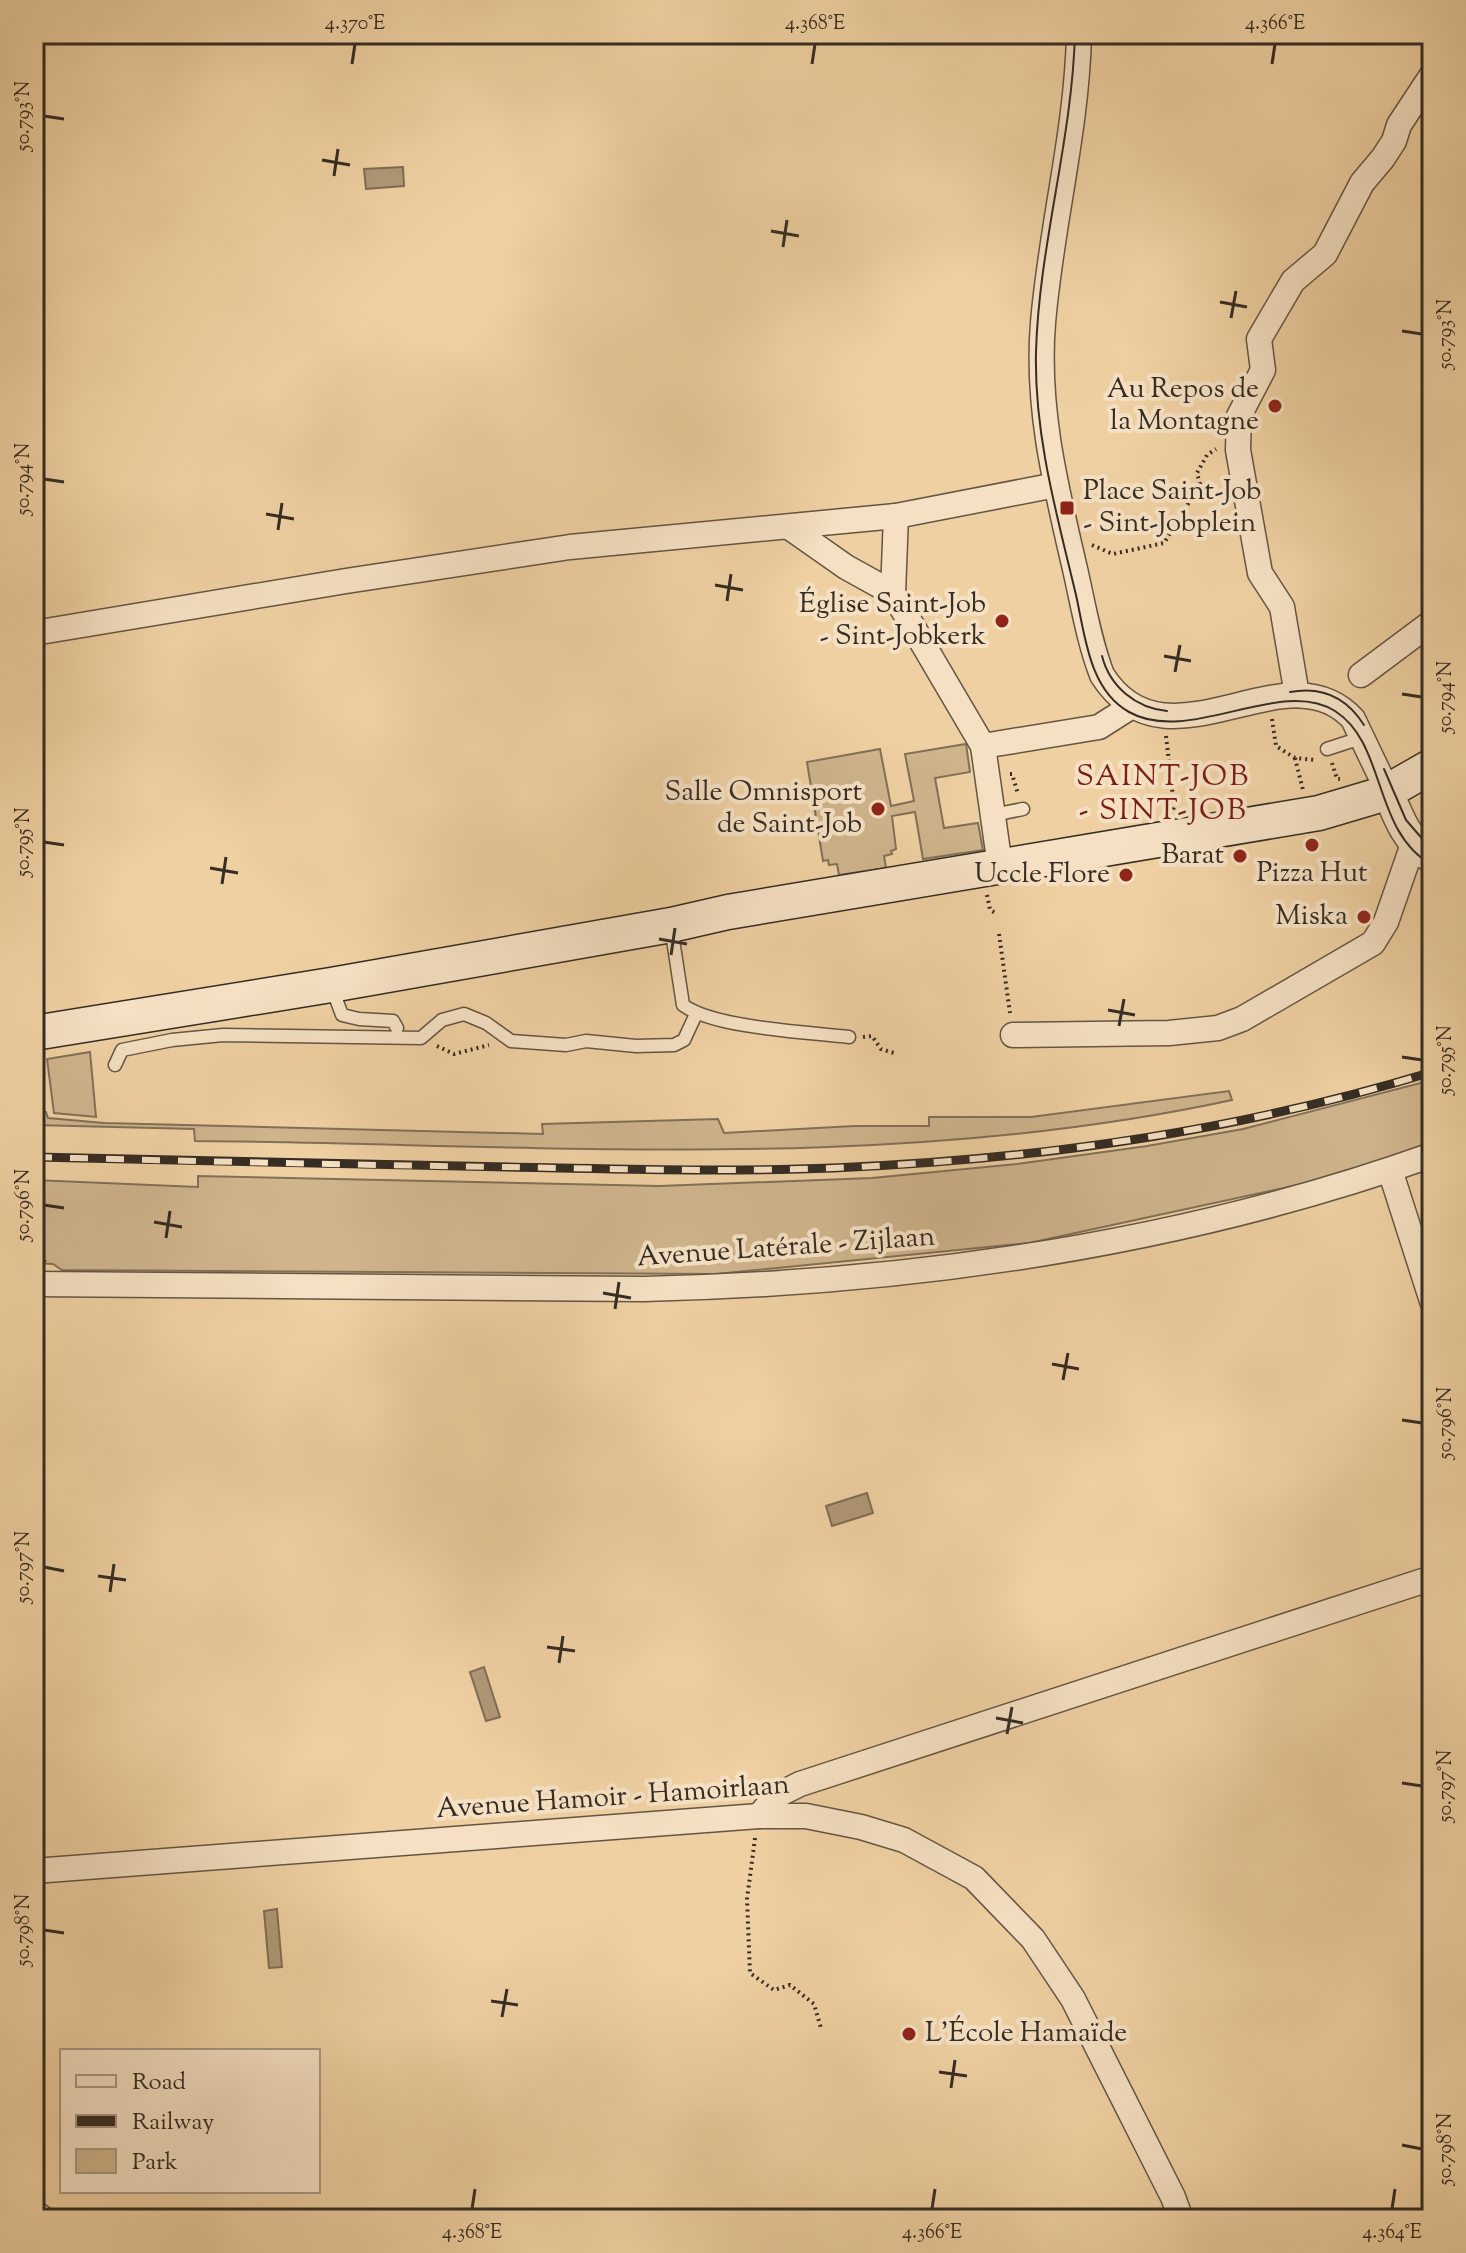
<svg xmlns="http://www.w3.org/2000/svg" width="1466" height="2253" font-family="'Sorts Mill Goudy',serif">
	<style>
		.green { fill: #cfb48c; stroke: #827058; stroke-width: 2 }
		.water { fill: #b09877; stroke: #7f6d55; stroke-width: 2 }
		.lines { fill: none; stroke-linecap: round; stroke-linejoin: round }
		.service-casing { stroke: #645543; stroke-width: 15 }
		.minor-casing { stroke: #645543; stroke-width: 27 }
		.tertiary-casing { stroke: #645543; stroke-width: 33 }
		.secondary-casing { stroke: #352c23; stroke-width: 37 }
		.path { stroke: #352c23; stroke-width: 4; stroke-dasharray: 2 4; stroke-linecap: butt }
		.service { stroke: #f5e0c3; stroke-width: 12 }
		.minor { stroke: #f5e0c3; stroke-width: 24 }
		.tertiary { stroke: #f5e0c3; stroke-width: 30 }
		.secondary { stroke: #f5e0c3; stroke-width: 34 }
		.tram { stroke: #352c23; stroke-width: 2 }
		.rail-casing { stroke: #352c23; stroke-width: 9 }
		.rail { stroke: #f5e0c3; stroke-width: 6; stroke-dasharray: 18; stroke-linecap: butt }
		.ticks { fill: none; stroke: #352c23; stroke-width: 3 }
		.poi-dot { fill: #8f2418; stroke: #f5e0c3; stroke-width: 3 }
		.labels { text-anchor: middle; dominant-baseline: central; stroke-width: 8; stroke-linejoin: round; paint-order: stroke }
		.poi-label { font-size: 28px; fill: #352c23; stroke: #f5e0c3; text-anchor: end }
		.street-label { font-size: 28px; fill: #352c23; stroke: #f5e0c3 }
		.neighbourhood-label { font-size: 30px; letter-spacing: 2px; fill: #7a1f14; stroke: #f5e0c3 }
		.neatline { fill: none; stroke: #352c23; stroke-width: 3 }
		.ticks-label { font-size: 20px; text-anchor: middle; fill: #352c23 }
	</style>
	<rect width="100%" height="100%" fill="#efd0a2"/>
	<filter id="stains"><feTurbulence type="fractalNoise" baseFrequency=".0025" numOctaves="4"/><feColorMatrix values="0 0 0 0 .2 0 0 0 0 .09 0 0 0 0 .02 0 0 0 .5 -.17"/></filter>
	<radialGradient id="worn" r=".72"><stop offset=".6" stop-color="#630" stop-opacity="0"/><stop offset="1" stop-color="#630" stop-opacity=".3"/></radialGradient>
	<!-- green -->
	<g class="green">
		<path d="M966,744L970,772L935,778L944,828L978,823L983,850L923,859L915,812L892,816L896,849L891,851L892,854L884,856L886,868L839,875L837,864L829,865L828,860L823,861L807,762L880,749L891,806L914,801L905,754Z"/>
		<path d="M90,1052L96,1117L54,1113L47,1059Z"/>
		<path d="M1432,1080V1109L1426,1111L1432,1131V1146L1302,1184L1029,1243L716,1274L62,1270L53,1264L34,1263V1180L198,1187V1176L659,1186L872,1178L1017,1164L1147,1146L1243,1129Z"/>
		<path d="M1229,1091L1232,1100C891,1174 540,1144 195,1141L194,1129L34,1125V1112H46L48,1118L104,1123L543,1134L542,1124L718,1119L724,1133L854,1126H929V1117H1031Z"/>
	</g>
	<!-- water -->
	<g class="water">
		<path d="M403,167L404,186L366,189L364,169Z"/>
		<path d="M867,1493L873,1513L832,1526L826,1506Z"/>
		<path d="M484,1667L500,1717L486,1721L470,1672Z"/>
		<path d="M277,1909L282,1967L269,1968L264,1911Z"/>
	</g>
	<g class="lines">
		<!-- service casing -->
		<g class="service-casing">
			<g id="service">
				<path d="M1327,749L1364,737"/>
				<path d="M993,815L1023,809"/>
				<path d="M671,927L683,1005C714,1028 807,1032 849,1037"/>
				<path d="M332,988L342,1015L359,1019L393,1021L397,1028"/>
				<path d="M115,1065L122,1050L172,1040L223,1035L421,1038L442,1020L464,1014L486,1023L511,1041L566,1045L586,1041L636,1046L674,1045L684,1040L696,1014"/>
				<path d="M34,2205L54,2219"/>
			</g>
		</g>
		<!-- minor casing -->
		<g class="minor-casing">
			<g id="minor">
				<path d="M1079,34C1077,131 1051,226 1043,323C1036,408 1056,487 1075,569C1083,604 1089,641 1102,675C1167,778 1286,645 1353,719L1388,792"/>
				<path d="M789,527L846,567L893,593L983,746"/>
				<path d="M893,593L896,516"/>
				<path d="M34,633L346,581L570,547L896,516L1056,485"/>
				<path d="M1361,675L1432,622"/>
				<path d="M1297,695L1282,607L1260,573L1238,450L1239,416L1263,370L1259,339L1293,281L1325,254L1362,183L1383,158L1394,141L1399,125L1432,75"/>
				<path d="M1000,866L983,746L1099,727L1132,706"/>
				<path d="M1013,1035L1169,1033L1218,1028L1242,1019L1373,943L1386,922L1411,850L1417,846"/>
				<path d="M1390,1170L1432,1301"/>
				<path d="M34,1284L644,1289C912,1283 1179,1245 1432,1155"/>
				<path d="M759,1816L776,1796L800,1784L1432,1578"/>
				<path d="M34,1871L759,1816H806L861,1827L904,1840L974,1878L1033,1939L1073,1999L1173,2197L1181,2219"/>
			</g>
		</g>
		<!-- tertiary casing -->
		<g class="tertiary-casing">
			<path id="tertiary" d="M1388,792C1398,817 1408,843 1432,858"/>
		</g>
		<!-- secondary casing -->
		<g class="secondary-casing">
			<path id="secondary" d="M34,1033L331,985L671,925L728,912L1319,813L1383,794L1432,766"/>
		</g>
		<!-- path -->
		<g class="path">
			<path d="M1092,545L1113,554L1164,543L1200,484L1197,473L1207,455L1216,449"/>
			<path d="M1272,719L1276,746L1295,758L1316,760"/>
			<path d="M1166,736L1174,806L1173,810"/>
			<path d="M1295,758L1303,790"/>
			<path d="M1332,763L1337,779H1340"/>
			<path d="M1010,774H1012L1018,794"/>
			<path d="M987,895L990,910L996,913"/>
			<path d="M999,934L1010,1013"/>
			<path d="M863,1037L872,1036L881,1049L894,1053"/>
			<path d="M437,1046L454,1054L489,1045"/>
			<path d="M34,1246L45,1262"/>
			<path d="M755,1838L747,1899L750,1973L774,1990L790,1985L814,2004L821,2028"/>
		</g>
		<!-- service -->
		<use href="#service" class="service"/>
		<!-- minor -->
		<use href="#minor" class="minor"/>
		<!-- tertiary -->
		<use href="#tertiary" class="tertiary"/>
		<!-- secondary -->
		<use href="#secondary" class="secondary"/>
		<!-- tram -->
		<g class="tram">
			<path d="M1075,34C1072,141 1039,245 1036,352C1034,435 1057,515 1076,595C1085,635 1089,690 1129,712C1189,746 1280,676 1335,711C1387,744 1372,831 1432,865"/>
			<path d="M1102,656C1110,687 1136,708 1167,711"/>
			<path d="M1290,692C1322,686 1347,698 1364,725"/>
			<path d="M1384,769L1406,820L1432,850"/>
		</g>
		<!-- rail casing -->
		<g class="rail-casing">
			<path id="rail" d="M34,1157C192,1161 350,1165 508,1167C616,1169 725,1172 833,1168C1034,1160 1239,1131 1432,1072"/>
		</g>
		<!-- rail -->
		<use href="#rail" class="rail"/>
	</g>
	<!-- ticks -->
	<path class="ticks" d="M352,64L355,44M812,64L815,44M1272,64L1275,44M44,116L64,119M322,160L350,165M334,176L338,149M771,231L799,236M783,247L787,220M1220,302L1247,307M1231,318L1236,291M1402,331L1422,334M44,479L64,482M266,514L294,519M278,530L282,503M715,585L743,590M727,601L731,574M1164,656L1191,661M1175,672L1180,645M1402,694L1422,697M44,842L64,845M210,868L238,873M222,884L226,857M659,939L687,944M671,955L675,928M1108,1010L1135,1015M1119,1026L1124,999M1402,1057L1422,1060M44,1205L64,1208M154,1222L182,1227M166,1238L170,1211M603,1293L631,1298M615,1309L619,1282M1052,1364L1079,1369M1063,1380L1068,1353M1402,1420L1422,1423M44,1567L64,1571M98,1576L126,1580M110,1592L114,1564M547,1647L575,1651M559,1663L563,1636M996,1718L1023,1723M1007,1734L1012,1707M1402,1783L1422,1786M44,1930L64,1933M491,2001L518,2005M502,2017L507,1989M939,2072L967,2076M951,2088L955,2060M1402,2145L1422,2149M472,2209L475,2189M932,2209L935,2189M1392,2209L1395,2189"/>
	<!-- markers -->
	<g class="poi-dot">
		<circle cx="1275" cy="406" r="8"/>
		<rect x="1059" y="500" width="16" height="16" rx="4"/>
		<circle cx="1002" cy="621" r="8"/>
		<circle cx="878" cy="809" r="8"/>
		<circle cx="1312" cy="845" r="8"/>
		<circle cx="1240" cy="856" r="8"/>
		<circle cx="1126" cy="875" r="8"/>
		<circle cx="1364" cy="917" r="8"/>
		<circle cx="909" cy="2034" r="8"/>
	</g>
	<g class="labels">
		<!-- poi labels -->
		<g class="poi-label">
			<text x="1259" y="390">Au Repos de<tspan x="1259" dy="32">la Montagne</tspan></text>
			<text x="1083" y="492" text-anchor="start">Place Saint-Job<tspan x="1083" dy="32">- Sint-Jobplein</tspan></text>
			<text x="986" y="605">Église Saint-Job<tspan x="986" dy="32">- Sint-Jobkerk</tspan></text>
			<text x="862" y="793">Salle Omnisport<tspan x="862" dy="32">de Saint-Job</tspan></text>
			<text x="1224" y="856">Barat</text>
			<text x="1312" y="874" text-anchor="middle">Pizza Hut</text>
			<text x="1110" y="875">Uccle Flore</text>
			<text x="1348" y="917">Miska</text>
			<text x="925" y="2034" text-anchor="start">L'École Hamaïde</text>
		</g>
		<!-- street labels -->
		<g class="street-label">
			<text transform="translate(786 1248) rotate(-4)">Avenue Latérale - Zijlaan</text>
			<text transform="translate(613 1798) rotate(-4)">Avenue Hamoir - Hamoirlaan</text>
		</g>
		<!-- neighbourhood labels -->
		<g class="neighbourhood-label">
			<text x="1163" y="777">SAINT-JOB<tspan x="1163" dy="34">- SINT-JOB</tspan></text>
		</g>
	</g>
	<!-- margin -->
	<rect width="1466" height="2253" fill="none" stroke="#efd0a2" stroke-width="88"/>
	<!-- legend -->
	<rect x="60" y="2049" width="260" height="144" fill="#f5e0c3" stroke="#a89883" stroke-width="2"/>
	<rect x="76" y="2075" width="40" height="12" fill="#f5e0c3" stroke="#a89883" stroke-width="2"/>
	<text x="132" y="2089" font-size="24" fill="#352c23">Road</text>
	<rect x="76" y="2115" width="40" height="12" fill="#352c23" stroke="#a89883" stroke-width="2"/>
	<text x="132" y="2129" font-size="24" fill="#352c23">Railway</text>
	<rect x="76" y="2149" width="40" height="24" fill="#cfb48c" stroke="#a89883" stroke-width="2"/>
	<text x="132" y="2169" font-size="24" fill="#352c23">Park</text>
	<rect x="44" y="44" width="1378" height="2165" class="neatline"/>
	<g class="ticks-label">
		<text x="355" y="29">4.370°E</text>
		<text x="815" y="29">4.368°E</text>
		<text x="1275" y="29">4.366°E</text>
		<text transform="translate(22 116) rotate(-90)" y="7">50.793°N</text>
		<text transform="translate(1444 334) rotate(-90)" y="7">50.793°N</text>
		<text transform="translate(22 479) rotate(-90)" y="7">50.794°N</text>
		<text transform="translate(1444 697) rotate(-90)" y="7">50.794°N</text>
		<text transform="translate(22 842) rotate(-90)" y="7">50.795°N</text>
		<text transform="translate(1444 1060) rotate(-90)" y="7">50.795°N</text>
		<text transform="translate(22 1205) rotate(-90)" y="7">50.796°N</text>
		<text transform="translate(1444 1423) rotate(-90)" y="7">50.796°N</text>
		<text transform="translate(22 1567) rotate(-90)" y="7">50.797°N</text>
		<text transform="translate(1444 1786) rotate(-90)" y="7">50.797°N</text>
		<text transform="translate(22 1930) rotate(-90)" y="7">50.798°N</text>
		<text transform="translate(1444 2149) rotate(-90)" y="7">50.798°N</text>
		<text x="472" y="2238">4.368°E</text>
		<text x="932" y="2238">4.366°E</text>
		<text x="1392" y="2238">4.364°E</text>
	</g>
	<rect width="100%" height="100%" filter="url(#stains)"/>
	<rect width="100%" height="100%" fill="url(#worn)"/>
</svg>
